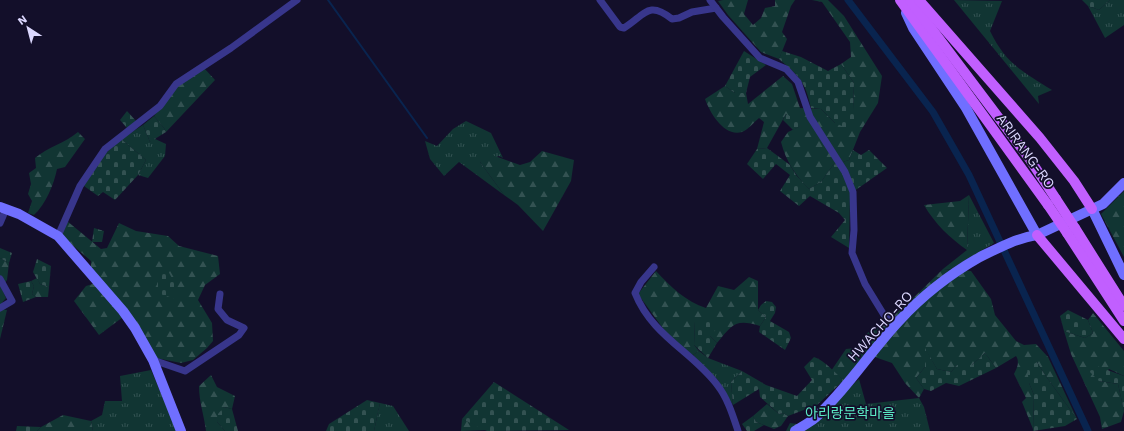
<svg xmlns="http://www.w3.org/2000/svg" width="1124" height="431" font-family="'Work Sans','Noto Sans KR',sans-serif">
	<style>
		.grass { fill: url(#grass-tufts) }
		.forest { fill: url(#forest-firs) }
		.cemetery { fill: url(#cemetery-stones) }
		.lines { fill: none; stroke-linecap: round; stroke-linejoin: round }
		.stream { stroke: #09244f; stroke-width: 2 }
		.canal { stroke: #09244f; stroke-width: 7 }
		.street { stroke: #38368c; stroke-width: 7 }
		.secondary { stroke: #706fff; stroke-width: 10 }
		.primary { stroke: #c15fff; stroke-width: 10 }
		.primary-bridge { stroke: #c15fff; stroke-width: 10 }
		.labels { text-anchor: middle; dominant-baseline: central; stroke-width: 3.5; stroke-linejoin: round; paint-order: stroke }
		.street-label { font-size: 14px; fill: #dcd8ff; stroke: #130f2a }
		.park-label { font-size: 14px; fill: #5ae8c3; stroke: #130f2a }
	</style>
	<defs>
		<pattern id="grass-tufts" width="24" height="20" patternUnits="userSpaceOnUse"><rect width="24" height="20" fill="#113533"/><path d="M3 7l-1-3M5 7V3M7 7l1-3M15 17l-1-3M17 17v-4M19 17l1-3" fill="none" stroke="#335252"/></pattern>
		<pattern id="forest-firs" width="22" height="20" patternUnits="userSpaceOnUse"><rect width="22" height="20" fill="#113533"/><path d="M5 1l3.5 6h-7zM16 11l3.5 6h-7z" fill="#335252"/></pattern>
		<pattern id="cemetery-stones" width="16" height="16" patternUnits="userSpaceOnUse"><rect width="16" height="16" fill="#113533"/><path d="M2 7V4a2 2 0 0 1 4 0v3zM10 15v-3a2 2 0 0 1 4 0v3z" fill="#335252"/></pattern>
	</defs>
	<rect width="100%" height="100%" fill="#130f2a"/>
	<!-- grass -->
	<g class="grass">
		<path d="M954,0L1002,1L990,31C1006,64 1022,71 1052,90L1038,96L1039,104Z"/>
		<path d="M1110,0H1124V25L1105,38L1088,6L1099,10Z"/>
		<path d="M466,121L491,133L503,158L499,156L480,162L504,195L459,162L444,176L430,159L425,141L437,146L453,129Z"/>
		<path d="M143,125L150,142L153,138L166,144L165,156L148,178L138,175L146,160L121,139Z"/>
		<path d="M969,195L994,243L951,269H943L967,250Z"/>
		<path d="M699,351L708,358L742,371L731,382L733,405L718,380L693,355Z"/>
		<path d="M151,370L177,431H93L91,421L102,415L105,401H122L120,376Z"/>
		<path d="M859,379L866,404L919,398L924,407L930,431H799L811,422Z"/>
		<path d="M380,403L393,406L409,431H374Z"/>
	</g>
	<!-- forest -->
	<g class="forest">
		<path d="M723,0H748L744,14L753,25L761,18L765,8L775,6V0H795L791,6L782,32L787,39L779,59L761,52L728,15L718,1Z"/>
		<path d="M812,0H828L844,16L882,76L878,103L860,132L849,160L833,165L821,182L809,189C795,175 786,161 781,142L788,132L801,126L786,114L767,148L757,149L764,122L759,118C754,122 748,130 742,132C724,137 710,113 705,99L725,86L735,93H746L748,104L783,76L792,84L800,108L821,109L835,123L853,110L854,83L841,64L851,57L850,42L822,2Z"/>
		<path d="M204,68L215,80L166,132L164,128L154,116L177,87Z"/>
		<path d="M78,132L85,139L65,167L57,169C54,184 46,204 34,215L28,213L32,201L28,194L31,184L29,173L36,168L35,158C48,147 65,143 78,132Z"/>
		<path d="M542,151L574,160L571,181L543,231L518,205L504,195L480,162L484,152L520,165L530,162Z"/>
		<path d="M1124,191V257L1101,214Z"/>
		<path d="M969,195L967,250C950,238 935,224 924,205L960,201Z"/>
		<path d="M67,221L101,249L107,248L119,223L136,231L168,236L179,246L218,256L220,274L205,285L198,300L212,323L213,341L207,348L193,360L181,363L156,358L136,335L141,329L91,267V261L61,235Z"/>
		<path d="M0,258L9,263L7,280L1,287L6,298L0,305Z"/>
		<path d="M943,269L971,271L991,299L995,315L1016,341L1024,345L1036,344L1048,357L1077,419L1045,375L1037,362L1029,383L1034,395L1033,429L1022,402L1026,398L1014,374C1017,368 1020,362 1016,356L996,368L985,353L972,365H957L951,372L937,369L925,349V367L916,378L924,389L919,398L905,383L892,363L866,354L844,380L831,371L846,349L856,348C866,328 879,328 895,314C912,300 927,284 943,269Z"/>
		<path d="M656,271C670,286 686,302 706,308L718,286L734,290L749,277L758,281V310L766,317L760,326C735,318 732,325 717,343L695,321L694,345L699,351L693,355L670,338L638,294Z"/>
		<path d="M37,278L40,284L49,287L48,297H36L32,294L34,286L31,281Z"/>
		<path d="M96,283L123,317L99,335L74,301L86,286Z"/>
		<path d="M0,309L7,310L0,339Z"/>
		<path d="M1093,313L1124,351V376L1109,369L1099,381L1118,384L1124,411L1121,422L1102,429L1100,417L1071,354L1064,331L1085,338L1093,333L1088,320Z"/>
		<path d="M211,375L217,387L235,396L232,409L224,407L217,422L225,431H206C204,415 199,402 199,386Z"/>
		<path d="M767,404L779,414L783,413L788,416L781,426L774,429L756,422L753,416Z"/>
		<path d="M63,415L91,421L93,431H37L41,427Z"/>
		<path d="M462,419L488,430L461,431Z"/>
		<path d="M790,423L831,429L852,427L854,431H786Z"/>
	</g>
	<!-- cemetery -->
	<g class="cemetery">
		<path d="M1082,0H1110L1099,10L1088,6Z"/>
		<path d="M744,51L766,65L750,77L746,93H735L725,86Z"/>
		<path d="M782,51L801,57L828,71L841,64L854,83L853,110L858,116L849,129L835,123L821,109L811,108C805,81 800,77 779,59Z"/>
		<path d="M127,111L136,121L127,128L120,120Z"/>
		<path d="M786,114L801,122V126L793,130L783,120Z"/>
		<path d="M154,116L164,128L166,132L150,142L143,125Z"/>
		<path d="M121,139L146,160L138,175L115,200L103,192L98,196L84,186L105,154Z"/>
		<path d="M767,148L790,165L796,175L809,189L821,182L833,165L849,160L853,150L861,155L869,150L887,168L850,194L849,248L831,237L845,220L839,213L810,196L799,206L780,191L790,175L776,164L763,179L747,164L757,149Z"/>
		<path d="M94,228L104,231L102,242H92Z"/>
		<path d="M0,248L12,253L9,263L0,258Z"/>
		<path d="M37,259L51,266L49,287L40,284L33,272Z"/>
		<path d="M162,268L167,269L178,289L176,299L157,293V273Z"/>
		<path d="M31,281L34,286L32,294L36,297L23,302L18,284Z"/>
		<path d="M766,301L772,302L776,307L775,313L770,321L789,332L791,338L785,350L759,332L760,326L766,317L758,310L761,305Z"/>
		<path d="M1068,310L1088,320L1093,333L1085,338L1064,331L1060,316Z"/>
		<path d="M712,317L718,327L710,336L717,343L708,358L694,345L695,321Z"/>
		<path d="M925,348L937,369L951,372L957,365H972L985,353L996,368L959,386L946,383L931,391L924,389L916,378L925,367Z"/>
		<path d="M814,357C826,361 833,372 844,380L817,405L788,416L783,413L779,414L760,397L759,389L733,405L731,382L742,371L766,385L797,396L812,380L804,367Z"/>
		<path d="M1037,362L1045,375L1077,419L1065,426L1033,431L1034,395L1029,383L1027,368Z"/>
		<path d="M1094,365L1124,376V411L1118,384L1099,381L1089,371Z"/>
		<path d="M494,382L569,430L487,431L462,419Z"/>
		<path d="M367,400L380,403L374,431H326L329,424Z"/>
		<path d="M224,407L232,409L238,431H225L217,422L218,414Z"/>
		<path d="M753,416L756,422L764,425L754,431H747L742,424Z"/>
		<path d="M17,426L41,427L37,431H16Z"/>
	</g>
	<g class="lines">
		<!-- stream -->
		<path class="stream" d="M328,0L427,138"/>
		<!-- canal -->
		<path class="canal" d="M848,0L933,112L969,175L1088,431"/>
		<!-- street -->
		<g class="street">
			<path d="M600,0L620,27L624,28C645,15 648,0 672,19L679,18L692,12L716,8"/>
			<path d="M710,0L723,17L760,58L786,69L798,82L810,117L845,172L853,192L854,230L852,253L865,284L884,315L899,321"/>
			<path d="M0,223L6,209"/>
			<path d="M58,236L80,186L105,149L160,106L176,84L231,48L297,0"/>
			<path d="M654,267L641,282L635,293C652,336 693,352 718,386C728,399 733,416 738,431"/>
			<path d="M0,279L12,301L0,308"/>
			<path d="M153,360L185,371L239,335L244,328L227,320L218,309L220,294"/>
		</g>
		<!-- secondary -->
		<g class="secondary">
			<path d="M906,13L913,28L966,108L1037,235"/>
			<path d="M0,207L19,214L58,236L123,311L135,328L153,360L181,431"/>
			<path d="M1092,209L1124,275"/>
			<path d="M795,431C801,427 809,423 815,418C847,389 870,352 899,321C923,295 950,274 980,257C998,248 1017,238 1037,235L1103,204L1124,183"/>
		</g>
		<!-- primary -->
		<g class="primary">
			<path d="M900,0L1048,205"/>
			<path d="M910,0L1029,158L1056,199"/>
			<path d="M919,0L1040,138L1074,181L1092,209"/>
			<path d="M1075,228L1124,306"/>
			<path d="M1067,233L1124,321"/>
			<path d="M1037,235L1124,339"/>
		</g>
		<!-- primary-bridge -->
		<g class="primary-bridge">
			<path d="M1056,199L1075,228"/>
			<path d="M1048,205L1067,233"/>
		</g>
	</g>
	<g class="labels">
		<!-- street labels -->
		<g class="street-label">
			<text transform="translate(1026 151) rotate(54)">ARIRANG-RO</text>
			<text transform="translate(880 326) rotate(-48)">HWACHO-RO</text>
		</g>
		<!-- park labels -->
		<g class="park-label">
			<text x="850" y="413">아리랑문학마을</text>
		</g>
	</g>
	<!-- north arrow -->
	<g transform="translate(28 28) rotate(324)" stroke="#130f2a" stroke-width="3" paint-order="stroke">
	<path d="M0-3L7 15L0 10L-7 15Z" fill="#dcd8ff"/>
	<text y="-6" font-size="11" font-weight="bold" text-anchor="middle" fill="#dcd8ff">N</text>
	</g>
</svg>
